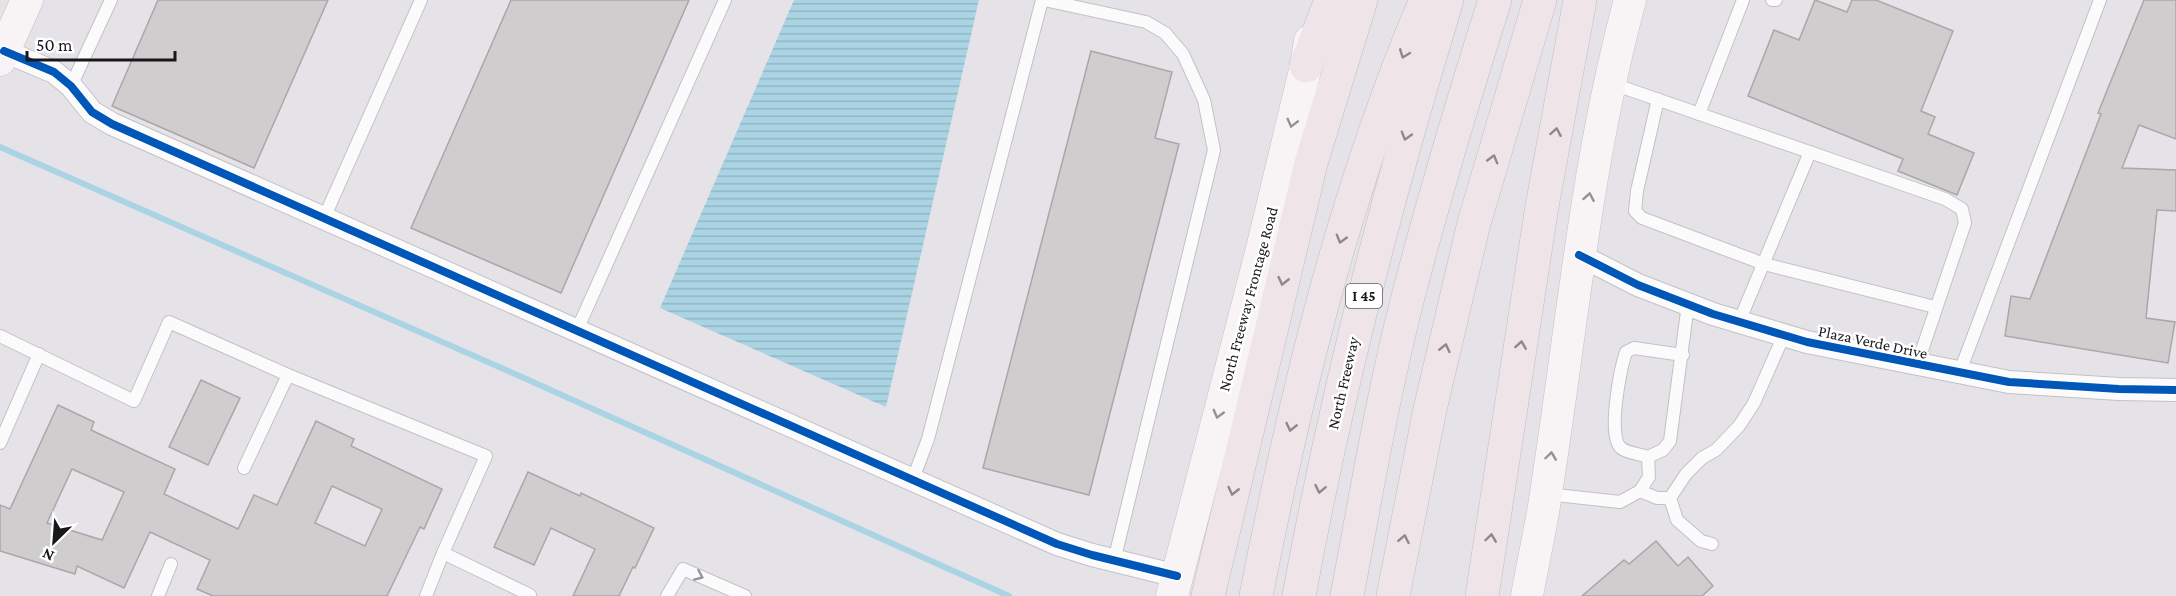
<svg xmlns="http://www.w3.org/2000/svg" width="2176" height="596" font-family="'Crimson Pro',serif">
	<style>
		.water { fill: url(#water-rules) }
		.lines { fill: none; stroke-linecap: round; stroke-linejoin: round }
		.stream { stroke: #aad4e4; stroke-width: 6 }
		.building { fill: #cfcdce; stroke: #a9a7a8; stroke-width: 1.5; fill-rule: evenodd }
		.lane-casing { stroke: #c3c1c4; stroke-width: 14 }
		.street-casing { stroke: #c3c1c4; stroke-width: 24 }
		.secondary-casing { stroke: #c3c1c4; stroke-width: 33 }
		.highway-casing { stroke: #bfbdc0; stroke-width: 34 }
		.lane { stroke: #fbfbfc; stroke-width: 12 }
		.street { stroke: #fbfbfc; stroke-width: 22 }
		.secondary { stroke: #f8f4f6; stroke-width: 32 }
		.highway { stroke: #efe5e9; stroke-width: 33 }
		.cycleway-casing { stroke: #fff; stroke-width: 11 }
		.cycleway { stroke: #0057b8; stroke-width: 8 }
		.oneway { stroke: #8e888b }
		.oneway2 { stroke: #939193 }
		.oneway3 { stroke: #959496 }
		.labels { text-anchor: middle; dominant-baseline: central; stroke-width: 5; stroke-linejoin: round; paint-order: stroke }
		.shield { fill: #fff; stroke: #5d5d5e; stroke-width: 1.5 }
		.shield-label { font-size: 15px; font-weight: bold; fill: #181719 }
		.street-label { font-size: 16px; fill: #181719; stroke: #fff }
	</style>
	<defs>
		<pattern id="water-rules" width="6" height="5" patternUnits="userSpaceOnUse" patternTransform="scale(1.5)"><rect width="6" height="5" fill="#aad4e4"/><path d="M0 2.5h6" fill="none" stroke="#92b5c3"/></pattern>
	</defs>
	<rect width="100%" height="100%" fill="#e6e3e8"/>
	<!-- water -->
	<path class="water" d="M794,0H979L886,407L660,308Z"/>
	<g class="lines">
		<!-- stream -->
		<path class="stream" d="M0,147L524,378L1009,596"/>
	</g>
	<!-- building -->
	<g class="building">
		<path d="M158,0H328L254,168L112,106Z"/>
		<path d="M511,0H689L561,293L411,228Z"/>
		<path d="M1815,0L1847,12L1852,0H1876L1953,31L1921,111L1935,117L1928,134L1974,153L1957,195L1898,171L1903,159L1748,96L1774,30L1799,40Z"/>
		<path d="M2144,0H2176V139L2139,125L2122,168L2176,170V211L2157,210L2146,318L2175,322L2168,363L2005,336L2011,296L2030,299L2101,114L2098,113L2108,88Z"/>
		<path d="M1091,51L1172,72L1155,138L1179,144L1089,495L983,468Z"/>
		<path d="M201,380L240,398L208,465L169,447Z"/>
		<path d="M58,405L94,422L91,430L175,469L164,494L238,529L254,495L277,505L316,421L354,439L351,446L442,489L424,529L420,527L387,596H213L197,589L210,560L150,532L124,588L77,566L75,574L0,551V505L10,509ZM72,469L124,492L102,540L47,523ZM332,486L382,509L365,546L315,523Z"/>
		<path d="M528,472L580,496L581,493L654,528L635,568L633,567L619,596H573L595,549L551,528L534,565L494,547Z"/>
		<path d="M1656,541L1678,566L1688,557L1713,586L1702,596H1582L1624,560L1629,564Z"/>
	</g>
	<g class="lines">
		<!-- lane casing -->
		<g class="lane-casing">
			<g id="lane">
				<path d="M1044,0L1146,22L1165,33L1183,54L1204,100L1214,150L1114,561"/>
				<path d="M1772,0H1776"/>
				<path d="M1610,83L1945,199L1962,209L1965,223L1917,365"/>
				<path d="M71,86L111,0"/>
				<path d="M1658,99L1637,191L1635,211L1642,218L1764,264L1935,307"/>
				<path d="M1699,114L1743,0"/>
				<path d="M324,218L421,0"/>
				<path d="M1739,322L1810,152"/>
				<path d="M577,330L725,0"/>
				<path d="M0,336L134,401L169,322L288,375L486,456L443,553L426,596"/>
				<path d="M1683,355L1634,348L1626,352C1620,369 1607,437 1621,448C1627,453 1640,454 1648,457L1663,450L1670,441L1688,304"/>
				<path d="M1959,374L2100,0"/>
				<path d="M0,443L39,354"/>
				<path d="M244,468L288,375"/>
				<path d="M913,479L928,439L1042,0"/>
				<path d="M1640,491L1657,498H1670L1686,474L1702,458L1716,450L1739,426L1754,403L1784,335"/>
				<path d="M1547,494L1620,502L1640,491L1649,477L1648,457"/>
				<path d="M1670,498L1677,520L1701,541L1712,544"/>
				<path d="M443,553L530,595"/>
				<path d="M158,596L171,564"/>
				<path d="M667,596L683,569L745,596"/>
			</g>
		</g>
		<!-- street casing -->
		<g class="street-casing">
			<g id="street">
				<path d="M4,51L54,72L71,86L92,112L112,124L1057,544L1092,555L1177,576"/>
				<path d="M1579,255L1638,285L1713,314L1807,342L2009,382L2119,389L2176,390"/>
			</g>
		</g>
		<!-- secondary casing -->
		<g class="secondary-casing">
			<g id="secondary">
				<path d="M0,60L27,0"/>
				<path d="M1172,596L1262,249L1306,66L1310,41"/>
				<path d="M1527,596C1533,562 1541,528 1546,493C1572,328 1586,162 1630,0"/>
			</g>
		</g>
		<!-- highway casing -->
		<g class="highway-casing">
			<g id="highway">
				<path d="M1306,66L1331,0"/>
				<path d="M1208,596L1311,163L1361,0"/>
				<path d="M1256,596C1296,393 1344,191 1426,0"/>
				<path d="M1299,596C1336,394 1387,196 1447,0"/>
				<path d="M1347,596C1366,495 1383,393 1409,293C1435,194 1464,97 1495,0"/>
				<path d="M1393,596L1430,409L1474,223L1540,0"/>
				<path d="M1482,596L1542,206L1580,0"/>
			</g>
		</g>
		<!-- lane -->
		<use href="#lane" class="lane"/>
		<!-- street -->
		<use href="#street" class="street"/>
		<!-- secondary -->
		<use href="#secondary" class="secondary"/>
		<!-- highway -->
		<use href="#highway" class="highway"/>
		<!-- cycleway casing -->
		<g class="cycleway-casing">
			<g id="cycleway">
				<path d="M4,51L54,72L71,86L92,112L112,124L1057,544L1092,555L1177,576"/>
				<path d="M1579,255L1638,285L1713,314L1807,342L2009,382L2119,389L2176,390"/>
			</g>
		</g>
		<!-- cycleway -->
		<use href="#cycleway" class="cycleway"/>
	</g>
	<!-- one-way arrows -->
	<defs><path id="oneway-chevron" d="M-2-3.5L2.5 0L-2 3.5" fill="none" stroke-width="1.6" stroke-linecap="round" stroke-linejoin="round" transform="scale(1.5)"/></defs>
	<g class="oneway">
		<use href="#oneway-chevron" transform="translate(1404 54) rotate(111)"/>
		<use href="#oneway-chevron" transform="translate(1556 132) rotate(-80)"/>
		<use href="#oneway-chevron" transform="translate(1406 136) rotate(106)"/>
		<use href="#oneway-chevron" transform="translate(1493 159) rotate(-74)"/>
		<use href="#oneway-chevron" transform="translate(1341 239) rotate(106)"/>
		<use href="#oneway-chevron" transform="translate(1283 281) rotate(103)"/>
		<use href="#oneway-chevron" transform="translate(1521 345) rotate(-81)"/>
		<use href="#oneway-chevron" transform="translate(1445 348) rotate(-77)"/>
		<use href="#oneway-chevron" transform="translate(1291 427) rotate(103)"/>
		<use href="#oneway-chevron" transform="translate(1320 489) rotate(102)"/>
		<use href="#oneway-chevron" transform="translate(1233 491) rotate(103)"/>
		<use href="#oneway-chevron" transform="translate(1491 538) rotate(-82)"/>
		<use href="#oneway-chevron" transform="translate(1404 539) rotate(-79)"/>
	</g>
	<g class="oneway2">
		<use href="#oneway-chevron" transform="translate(1292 123) rotate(104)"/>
		<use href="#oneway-chevron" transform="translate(1589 197) rotate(-80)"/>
		<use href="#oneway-chevron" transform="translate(1218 414) rotate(105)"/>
		<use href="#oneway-chevron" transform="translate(1551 456) rotate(-82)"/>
	</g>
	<use class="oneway3" href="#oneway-chevron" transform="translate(699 576) rotate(24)"/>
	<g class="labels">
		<!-- shield labels -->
		<rect class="shield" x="1346" y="284" width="36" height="24" rx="4.5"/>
		<g class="shield-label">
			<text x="1364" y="296">I 45</text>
		</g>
		<!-- street labels -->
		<g class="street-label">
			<text transform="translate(1248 299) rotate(-75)">North Freeway Frontage Road</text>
			<text transform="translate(1873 342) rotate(12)">Plaza Verde Drive</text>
			<text transform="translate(1343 383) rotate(-77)">North Freeway</text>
		</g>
	</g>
	<!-- north arrow -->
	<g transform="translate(54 542) rotate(205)" stroke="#ffffff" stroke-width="4.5" paint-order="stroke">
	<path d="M0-4.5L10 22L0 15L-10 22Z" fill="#181719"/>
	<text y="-9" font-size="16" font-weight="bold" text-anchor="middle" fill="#181719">N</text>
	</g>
	<!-- scale -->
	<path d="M27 51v9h148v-9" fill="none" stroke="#181719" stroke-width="3"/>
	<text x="36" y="51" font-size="18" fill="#181719" stroke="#ffffff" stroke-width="4.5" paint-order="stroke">50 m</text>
</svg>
